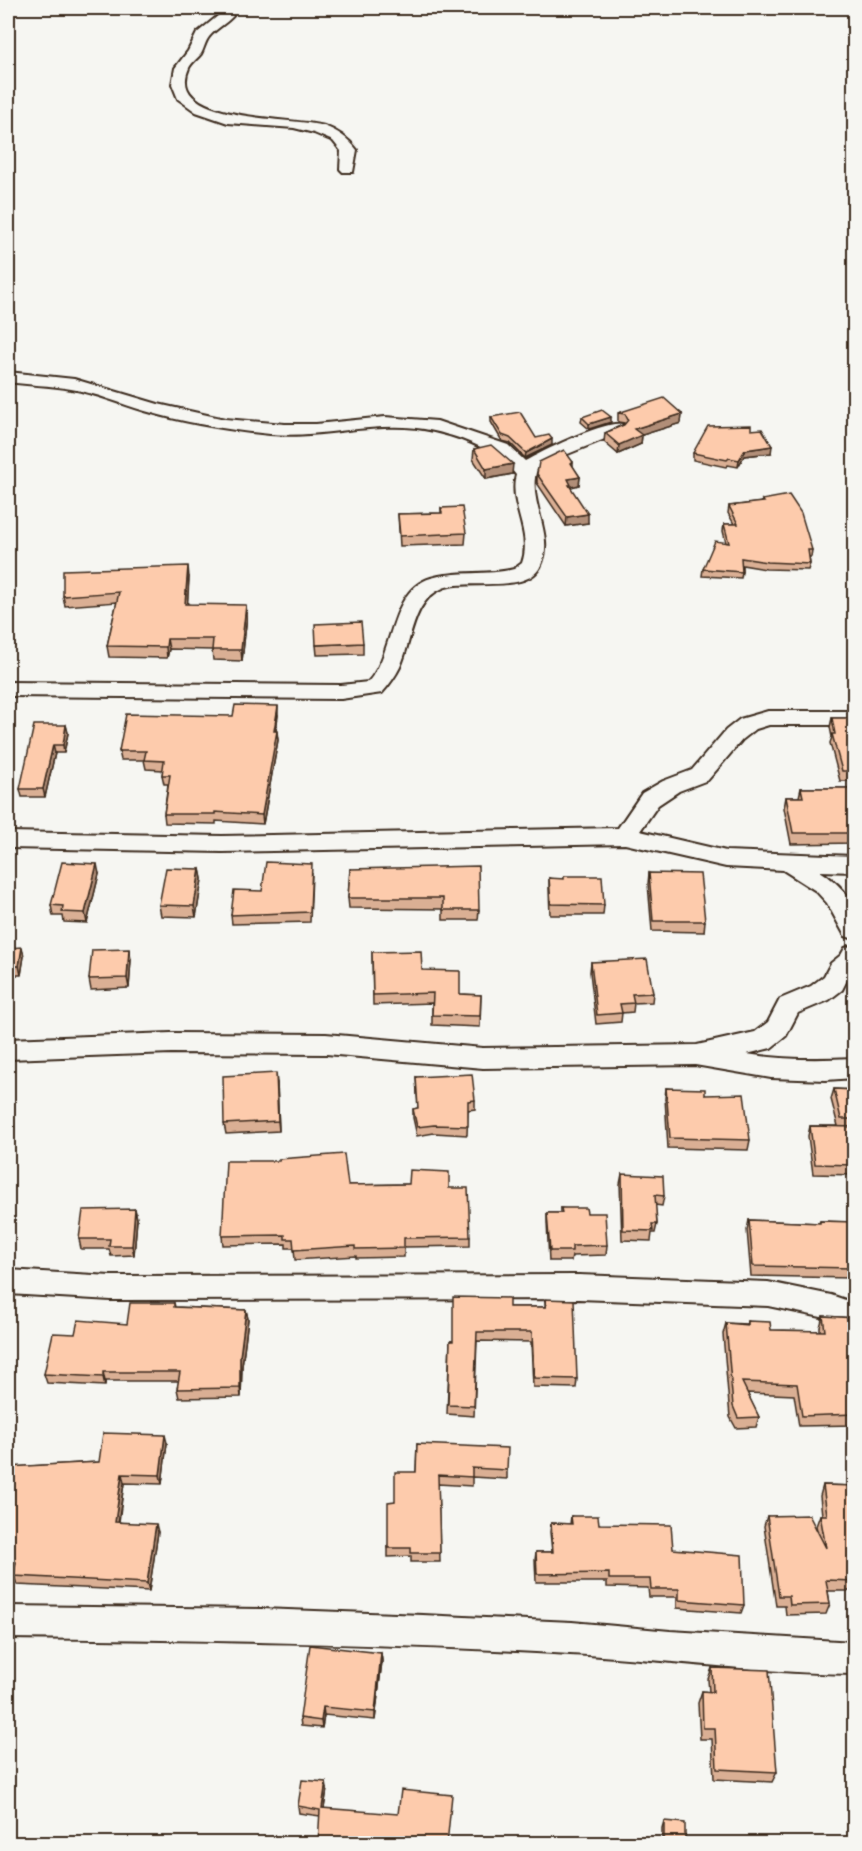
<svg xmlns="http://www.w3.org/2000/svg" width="862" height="1851" font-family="'Gochi Hand',sans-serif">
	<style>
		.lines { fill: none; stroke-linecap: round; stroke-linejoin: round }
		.minor-casing { stroke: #3b2a1e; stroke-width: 4 }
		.minor { fill: #f6f6f2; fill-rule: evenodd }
		.wall { fill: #daaf94; stroke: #3b2a1e; stroke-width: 1.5 }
		.shaded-wall { fill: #b18e78; stroke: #3b2a1e; stroke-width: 1.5 }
		.building { fill: #fdcbac; stroke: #3b2a1e; stroke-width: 1.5 }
	</style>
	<rect width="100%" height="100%" fill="#f6f6f2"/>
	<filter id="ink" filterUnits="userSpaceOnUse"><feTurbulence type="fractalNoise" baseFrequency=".0167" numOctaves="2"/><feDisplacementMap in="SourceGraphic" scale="12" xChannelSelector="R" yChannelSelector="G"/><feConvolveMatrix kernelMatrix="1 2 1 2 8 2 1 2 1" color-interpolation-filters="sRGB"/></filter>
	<g filter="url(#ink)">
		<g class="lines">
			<!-- minor casing -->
			<g class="minor-casing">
				<g id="minor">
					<path d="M214,8H228L233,16C226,24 215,29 209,37C205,42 204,49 201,54C197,59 191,63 189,68C164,123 297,117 324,126C338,131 348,138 357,150L353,172H343L340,169L341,151L333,141L314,133L294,128L228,123L196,112L178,99L172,84L175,68L188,51L197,33L219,15Z"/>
					<path d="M8,372L74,379L158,404L225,419L285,424H316L385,417L437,421L508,445L525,461C543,451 605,420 622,424L625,428L622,432L563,456L537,469C526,502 557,536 540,567C525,595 465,577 441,589C412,602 412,641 400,667C395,677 389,685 382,693L341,699L8,696V682L341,685L368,682C395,654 388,591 431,578C458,570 487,576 514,569L522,563C533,533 508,504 516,475C497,450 464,438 434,431C381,418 325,439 270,434C228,430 186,423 145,411C121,404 96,393 71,389C50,385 28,385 8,382Z"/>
					<path d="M768,711H854V725H769L756,729L742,740L708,780L679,791L658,805L640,831L726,851L854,856V872L820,871C834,880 850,894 854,910C857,918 854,930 854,939L845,936L827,903L816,891L783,870L726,867L625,844L222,852L8,848V832L222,836L618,828L642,793L663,781L692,770L726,730L740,719Z"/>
					<path d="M854,945V972L849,976L842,990L829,1000L798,1013L786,1036L771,1048L747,1054C783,1060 818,1060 854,1058V1078L826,1080L771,1078L695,1065L483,1068L326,1054L171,1053L8,1059V1039L171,1033L326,1034L483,1048L697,1045L755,1032L768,1022L780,999L811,986L824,976L831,963L841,955L845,948Z"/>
					<path d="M8,1270L111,1276L579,1275L768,1282L831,1295L854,1303V1327L831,1319L768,1306L579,1299L111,1300L8,1294Z"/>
					<path d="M8,1606L261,1609L423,1615L572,1622L670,1631L854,1642V1674C759,1673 665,1659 570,1654C383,1643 195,1640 8,1638Z"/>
				</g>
			</g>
			<!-- minor -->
			<use href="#minor" class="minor"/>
		</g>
		<!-- wall -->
		<g class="wall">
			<path d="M618,413L682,414L681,423L642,435L641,444L618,454L604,442L605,433L624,424V423L618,422Z"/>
			<path d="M491,417L536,438L552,445L525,458L510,443L502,441L491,422Z"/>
			<path d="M582,417L611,422L589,429L581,422Z"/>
			<path d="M751,430L771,453L744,456L738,467L728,465L726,467L693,460V453Z"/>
			<path d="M474,449L512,474L486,479L473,459Z"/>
			<path d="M573,462V467L580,477L579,485L571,487V489L588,523L566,526L537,483V474Z"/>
			<path d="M762,500L812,550L811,557H809L810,564L808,570L766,569L742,565V572L741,578L702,576L703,569L726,543L723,531L724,524H734L728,513L729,506L762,502Z"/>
			<path d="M441,508L466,533L465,544L400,546L398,514L441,513Z"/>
			<path d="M189,577L187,604L247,615L242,661L213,660L212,650L169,649L167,658L109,657L107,646L117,602L65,606L63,596Z"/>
			<path d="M363,643V654L317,655L316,645Z"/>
			<path d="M278,715L276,731L278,740L263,824L216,821V824L165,823L164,814L168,784H164L162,775L163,770L146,769L144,760H121L119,751L233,716Z"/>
			<path d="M832,718H855V781H840L830,743L832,737L830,727Z"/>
			<path d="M66,725L68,733L64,753H55L45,797H22L20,789Z"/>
			<path d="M801,788H855V843L791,844L784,808L786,797H799Z"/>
			<path d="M200,869L202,879L196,917L161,916L159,905Z"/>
			<path d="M350,869L479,910L478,920H443V909L349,908L348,898Z"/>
			<path d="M649,873L705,921L704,932L652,931L648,884Z"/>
			<path d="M99,874L87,923L64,922L63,916H53L51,905Z"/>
			<path d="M312,874L310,922L232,924L231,915Z"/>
			<path d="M549,878L604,905L603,915H550L549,889Z"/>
			<path d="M8,948L24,956L21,975H13L8,1003Z"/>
			<path d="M372,952L422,970L460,994L481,995L480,1027L432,1025V1003L373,1005Z"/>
			<path d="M131,959L129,988L91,990L89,979Z"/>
			<path d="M591,962L653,993L652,1002L634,1003L633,1012L622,1013L621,1022L596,1024L590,972Z"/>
			<path d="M416,1077L475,1100V1109L468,1110L467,1135L434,1133L417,1136L413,1118V1109L418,1108Z"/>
			<path d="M277,1083L279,1131L226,1134L224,1124Z"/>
			<path d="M666,1088L705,1095L750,1140L748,1150L668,1148L665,1098Z"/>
			<path d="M834,1089L855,1090V1175L813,1174L808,1136L810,1126H838L831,1099Z"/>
			<path d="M622,1174L664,1196L662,1206L655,1205L657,1224L655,1233H652L651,1241L622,1240L620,1184Z"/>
			<path d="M409,1184L449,1188L470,1237V1246L404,1247V1257L356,1258V1256L295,1260L294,1248H286V1244L223,1245L222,1236L348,1185Z"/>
			<path d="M852,1203H855V1271H851L849,1278L751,1276L747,1230L749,1220L819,1223L820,1221L850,1222L849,1213Z"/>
			<path d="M561,1208L587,1213L607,1245L606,1255L572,1256L571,1261H549L547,1223V1213H561Z"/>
			<path d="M135,1209L137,1219L134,1255L111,1256L109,1249H81L79,1239Z"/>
			<path d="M545,1299L577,1379L576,1388L533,1387L531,1342L477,1341L474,1416L447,1414L450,1341H453L509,1307H545Z"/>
			<path d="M174,1303L175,1307L246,1310L248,1319L242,1366L241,1397L179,1398L177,1389L179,1381H105V1386L47,1383L44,1374L75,1334L127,1324Z"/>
			<path d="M823,1316L855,1318V1425L799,1426L794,1395L747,1393L759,1417L756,1427L736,1428L730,1417L723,1334L726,1323L747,1324L748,1321L771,1330L820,1331V1327Z"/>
			<path d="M167,1443L162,1484L124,1483L119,1522L158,1532L149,1591L17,1585L14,1576L15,1571H8V1455L13,1464L12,1467L99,1462Z"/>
			<path d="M417,1444L507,1470V1479L472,1477V1486L438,1484L440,1562H411V1556L388,1557V1548L395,1501L416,1472Z"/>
			<path d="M823,1485L855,1486V1591H828L830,1604L826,1614L786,1615L785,1606H776L764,1526L767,1516L817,1530L816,1526L820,1515H822L820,1496Z"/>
			<path d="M571,1516L599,1524L673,1549L744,1605L741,1613L677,1608V1597H649L648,1588L607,1587V1582H536L535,1560L536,1552H552L550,1532L551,1523L570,1524Z"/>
			<path d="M381,1653L382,1661L375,1720L324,1715L322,1728L301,1726L300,1718Z"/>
			<path d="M712,1668L777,1772L772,1782L714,1779L712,1739H700L698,1703L702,1691L709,1692L708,1679Z"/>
			<path d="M327,1789L324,1808L320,1816L299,1813L298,1806Z"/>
			<path d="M664,1821L685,1844H662V1828Z"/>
		</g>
		<!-- shaded-wall -->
		<g class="shaded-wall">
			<path d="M682,414L681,423L642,435L641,444L618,454L619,445L634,429Z"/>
			<path d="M611,417V422L589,429V424Z"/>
			<path d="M552,439V445L525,458L526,453Z"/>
			<path d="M772,446L771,453L744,456L738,467L739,460L745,450Z"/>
			<path d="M513,464L512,474L486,479V469Z"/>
			<path d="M580,477L579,485L571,487V493L568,479Z"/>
			<path d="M588,514V523L566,526L567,517Z"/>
			<path d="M188,566L189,577L187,615L185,604Z"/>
			<path d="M246,605L247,615L242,661L241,650Z"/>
			<path d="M167,639L169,649L167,658L166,647Z"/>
			<path d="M278,706V715L275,740L277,731L278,740L263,824L262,815Z"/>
			<path d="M66,725L68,733L64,753L63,745Z"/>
			<path d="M53,745L55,753L45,797L43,789Z"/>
			<path d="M97,864L99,874L87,923L85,913Z"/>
			<path d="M200,869L202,879L196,917L194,906Z"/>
			<path d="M22,947L24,956L21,975L19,966Z"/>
			<path d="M129,949L131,959L129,988L127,978Z"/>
			<path d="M11,966L13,975L8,1003V982Z"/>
			<path d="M276,1073L277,1083L279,1131L278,1121Z"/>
			<path d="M135,1209L137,1219L134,1255L132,1246Z"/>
			<path d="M246,1310L248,1319L242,1366L241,1397L240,1388V1357Z"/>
			<path d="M103,1372L105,1381V1386L103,1377Z"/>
			<path d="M165,1435L167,1443L162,1484L160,1475Z"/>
			<path d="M10,1455L13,1464L11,1476L8,1467Z"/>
			<path d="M122,1474L124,1483L117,1531L115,1522Z"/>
			<path d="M156,1524L158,1532L149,1591L147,1583Z"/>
			<path d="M381,1653L382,1661L375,1720V1712Z"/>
			<path d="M323,1707L324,1715L322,1728L321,1721Z"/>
			<path d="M326,1782L327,1789L323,1815L322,1808Z"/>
		</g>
		<!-- building -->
		<g class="building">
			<path d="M664,398L682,414L634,429L642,435L619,445L605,433L624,425L628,420L625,414L618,413Z"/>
			<path d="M602,410L611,417L589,424L582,417Z"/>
			<path d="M520,412L536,438L549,435L552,439L526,453L510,438L502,435L491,417Z"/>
			<path d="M751,425V430L762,429L772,446L745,450L739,460L729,458L727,460L693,453L708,426Z"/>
			<path d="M491,445L513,464L486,469L474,449Z"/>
			<path d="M564,450L573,462L571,463L580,477L568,479L571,485H569L588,514L567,517L537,474L539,462Z"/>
			<path d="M789,495L801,513L812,550H808L810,564L767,562L741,558L742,572L703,569L715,541L729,543L724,524H738L729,506L764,502L762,500Z"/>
			<path d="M462,507L466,533L400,536L398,514L442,513L441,508Z"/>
			<path d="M188,566L185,604L246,605L241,650H212L213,639H167L166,647L107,646L119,592L63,596V570Z"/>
			<path d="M361,622L363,643L316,645L315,624Z"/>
			<path d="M235,705L278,706L274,731H277L262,815L215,812V814H164L170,775H162L164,761L144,760L146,751H119L126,714L233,716Z"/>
			<path d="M832,718H855V771H842L832,734H835Z"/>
			<path d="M34,725H66L63,745H53L43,789H20Z"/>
			<path d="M801,788H855V833H793L786,797H803Z"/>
			<path d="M62,862L97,864L85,913L62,912L63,906L51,905Z"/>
			<path d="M266,862L312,864L310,912L231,915L234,890L262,891Z"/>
			<path d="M478,866L479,910H443V898H348L350,869Z"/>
			<path d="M166,868L200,869L194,906L159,905Z"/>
			<path d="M649,873L700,874L705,921H653Z"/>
			<path d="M564,876H602L604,905L551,904L549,878L564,879Z"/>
			<path d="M22,947L19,966H11L8,982V948Z"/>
			<path d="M129,949L127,978L89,979L92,950Z"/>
			<path d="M421,951L422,970L460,971V994L481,995L480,1016L432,1015L433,993L373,995L372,952Z"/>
			<path d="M647,959L653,993L632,994L634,1003L620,1004L622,1013L597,1015L591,962Z"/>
			<path d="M276,1073L278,1121L224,1124L223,1076Z"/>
			<path d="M472,1074L475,1100L468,1101V1126L434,1125L417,1127L413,1109L418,1108L416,1077Z"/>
			<path d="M666,1088L705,1089V1095L744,1094L750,1140L670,1138Z"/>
			<path d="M834,1089L855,1090V1119H841Z"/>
			<path d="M810,1126L855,1127V1165L815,1164Z"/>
			<path d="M344,1154L348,1185L409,1184L410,1170L449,1172V1188H468L470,1237L404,1238V1248L355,1249V1246L294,1250L293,1239H285V1235L222,1236L226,1161H279V1159Z"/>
			<path d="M622,1174L663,1176L664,1196L655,1195L657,1224H652L653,1231L623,1230Z"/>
			<path d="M852,1203H855V1222Z"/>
			<path d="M561,1208H586L587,1213H605L607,1245L572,1246V1251H550L547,1213H562Z"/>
			<path d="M135,1209L132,1246H109L110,1239H79L83,1210Z"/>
			<path d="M749,1220L820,1223V1221L855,1222V1262H851L852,1268L753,1266Z"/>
			<path d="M453,1297L509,1298V1307H546L545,1299L574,1300L577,1379L534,1378L532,1332H477L474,1406L448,1405L450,1341H453Z"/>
			<path d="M130,1303H174V1307L246,1310L240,1357V1388L177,1389L180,1372H103V1377L44,1374L53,1333L75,1334L78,1320L127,1324Z"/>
			<path d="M823,1316L855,1318V1414L802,1416L797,1384L742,1382L759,1417L738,1418L733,1406L726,1323L748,1325V1321L770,1322L771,1330L825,1331Z"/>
			<path d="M103,1433L165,1435L160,1475L122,1474L115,1522L156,1524L147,1583L14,1576L16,1562L8,1563V1455H10L8,1467L99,1462Z"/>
			<path d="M417,1444L508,1448L507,1470L472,1468V1477L438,1475L440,1553H411V1548H388V1502L395,1501V1472H416Z"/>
			<path d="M823,1485L855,1486V1581L826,1580L830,1604L790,1605L789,1596H779L767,1516L809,1515L826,1548L820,1515H827Z"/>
			<path d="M571,1516H598L599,1524L671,1525L673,1549L742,1555L744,1605L679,1600V1589H651L650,1579H609V1573L537,1574L536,1552H553L551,1523L572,1524Z"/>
			<path d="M310,1645L381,1653L375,1712L323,1707L321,1721L300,1718Z"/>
			<path d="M712,1668L769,1670L777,1772L717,1769L715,1728H703L702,1691L713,1692Z"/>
			<path d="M302,1780L326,1782L322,1808L398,1814L401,1790L452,1795L447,1844H318L320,1810L298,1806Z"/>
			<path d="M664,1821L685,1823V1844H664Z"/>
		</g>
	</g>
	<!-- margin -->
	<rect width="862" height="1851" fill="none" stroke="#f6f6f2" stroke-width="30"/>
	<rect x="15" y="15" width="832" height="1821" fill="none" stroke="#3b2a1e" stroke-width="2" filter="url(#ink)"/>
</svg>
